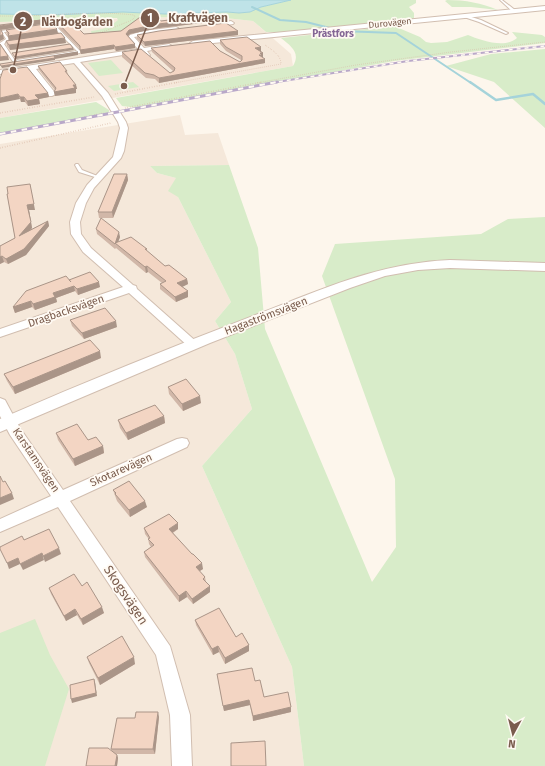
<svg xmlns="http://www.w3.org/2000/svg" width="545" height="766" font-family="'Fira Sans',sans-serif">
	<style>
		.residential { fill: #f5e8da }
		.green { fill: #d8ecc9 }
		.water { fill: #bfe3e8; stroke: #a5d3da }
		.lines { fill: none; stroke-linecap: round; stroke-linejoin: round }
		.stream-far1 { stroke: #a5d3da; stroke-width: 2 }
		.stream { stroke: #a5d3da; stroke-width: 2.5 }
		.service-casing { stroke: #d1beb0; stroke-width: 2 }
		.minor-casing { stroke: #d1beb0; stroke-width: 2 }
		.tertiary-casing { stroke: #d1beb0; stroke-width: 2 }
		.path-far1 { stroke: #d9b8a5; stroke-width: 1; stroke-dasharray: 0.5 1.5; stroke-linecap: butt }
		.path { stroke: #d9b8a5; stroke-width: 1.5; stroke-dasharray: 0.5 2; stroke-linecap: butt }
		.service { fill: #fff; fill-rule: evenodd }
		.minor { fill: #fff; fill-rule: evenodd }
		.tertiary { fill: #fff; fill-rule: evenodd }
		.rail-far1-casing { stroke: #b9a8c9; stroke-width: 2 }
		.rail-casing { stroke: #b9a8c9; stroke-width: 3 }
		.rail-far1 { stroke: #fffaf3; stroke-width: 1.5; stroke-dasharray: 4; stroke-linecap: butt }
		.rail { stroke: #fffaf3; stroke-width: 2; stroke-dasharray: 5.5; stroke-linecap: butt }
		.wall { fill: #d1b7a8 }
		.shaded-wall { fill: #aa9588 }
		.building { fill: #f3d5c3; stroke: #aa9588 }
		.labels { text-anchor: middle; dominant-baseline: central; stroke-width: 3.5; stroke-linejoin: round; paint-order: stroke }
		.far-street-label { font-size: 9px; fill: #7a5c4d; stroke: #fffaf3 }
		.far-neighbourhood-label { font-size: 10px; font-weight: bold; fill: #846695; stroke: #fffaf3 }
		.street-label { font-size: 11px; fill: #7a5c4d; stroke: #fffaf3 }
		.near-street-label { font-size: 13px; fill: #7a5c4d; stroke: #fffaf3 }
		.leader { fill: none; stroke: #7a5c4d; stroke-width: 1.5 }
		.callout-dot { fill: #7a5c4d; stroke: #fffaf3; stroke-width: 1.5 }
		.mark-label { font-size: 12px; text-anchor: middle; font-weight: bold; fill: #fff }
		.callout-label { font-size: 12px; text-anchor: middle; font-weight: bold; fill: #7a5c4d; stroke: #fffaf3; stroke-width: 3.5; stroke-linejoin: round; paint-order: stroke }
	</style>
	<rect width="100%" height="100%" fill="#fdf6ec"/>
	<!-- residential -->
	<g class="residential">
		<path d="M207,16L253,21L291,54L293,66L0,118V22Z"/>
		<path d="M180,115L185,135L218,133L229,165L150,166L157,173L176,178L178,197L231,302L215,321L235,354L252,409L202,466L292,667L304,766H0V144Z"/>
	</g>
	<!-- green -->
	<g class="green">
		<path d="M291,0H416V3L409,7L414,13V18L408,21L287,32H266L253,21L207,16L139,18V22L129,31L92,35L91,31C102,30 110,27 118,20L117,18L0,22V14L52,15L123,12L165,14L227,12L239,13L250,12L261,7Z"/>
		<path d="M447,0C466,0 481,3 498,10L471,7H452L445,1Z"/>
		<path d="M394,26L420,37L426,42L431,43L447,42L468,35C480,40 505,49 517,38L512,32L542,35L545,37V43L394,61L139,108L122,106L116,98L293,66C301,53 291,46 281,38Z"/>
		<path d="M545,49V128L494,82L446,66L491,54Z"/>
		<path d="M111,60L123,73L99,76L88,63Z"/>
		<path d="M133,82L139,87L114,91L108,86Z"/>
		<path d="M96,102L109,110V113L0,134V118Z"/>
		<path d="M229,165L258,248L265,329L372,582L396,547L395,479L322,276L335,244L481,234L508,219L545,217V766H304L292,667L202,466L252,409L235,354L215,321L231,302L178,197L168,191L176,178L157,173L150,166Z"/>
		<path d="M35,619L50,655L69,689L45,766H0V633Z"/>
	</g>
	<!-- water -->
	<path class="water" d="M0,0H291L261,7L250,12L239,13L227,12L165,14L123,12L52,15L0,14Z"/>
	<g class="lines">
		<!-- stream-far1 -->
		<g class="stream-far1">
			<path d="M252,7L280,20L306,22L330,28"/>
			<path d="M340,31L396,33L471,83"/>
		</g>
		<!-- stream -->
		<path class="stream" d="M470,82L496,100L533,94L545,104"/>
		<!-- service casing -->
		<g class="service-casing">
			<g id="service">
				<path d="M500,0H502L515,10V12H513Z"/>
				<path d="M465,15L481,20L508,33L506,34L479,22L464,17Z"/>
				<path d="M54,24L80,51V53L16,62L17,60L77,51L52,26L44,27L43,26Z"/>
				<path d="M13,29L14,31L4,32L9,39L5,42V43L4,44L16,62L14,63L1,45H0V43L6,39L1,31Z"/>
				<path d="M76,164H78L82,170L100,177L98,178L79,172L75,165Z"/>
			</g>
		</g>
		<!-- minor casing -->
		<g class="minor-casing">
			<g id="minor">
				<path d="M545,6V10L193,45L190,43L193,41Z"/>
				<path d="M231,21L234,23L233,24L209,28L206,26Z"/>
				<path d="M176,27L178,28V30L134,37L144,48L169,44L172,46L147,51L150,55L149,56H145L141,52L80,62L108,93L126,122L128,128L124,151L121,158L94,188L86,203L80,222L81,234L91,248L133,285L136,286L137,289L199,344L197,347H189L129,293L0,337V329L123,287L83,252L71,234L70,222L76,203L87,185L113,157L120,128L118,122L102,96L74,63L36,69L56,94L52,96H49L29,69L0,74V70L138,49L128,38L130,35L143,31Z"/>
				<path d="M0,398L5,400L20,428L63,490L177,439L182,438L187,439L189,443L187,447L70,501L170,646L190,715L192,766H172L170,715L156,655L58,507L0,532V519L51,496L10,435L0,416Z"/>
			</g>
		</g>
		<!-- tertiary casing -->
		<g class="tertiary-casing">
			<path id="tertiary" d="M450,260L545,263V271L450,268L418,270L385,276L350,288L210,343L0,432V419C85,382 171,347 258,314C323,289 379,263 450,260Z"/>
		</g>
		<!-- path-far1 -->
		<g class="path-far1">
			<path d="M0,16C44,17 90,10 134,15L135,17L132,20L105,31L93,34"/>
			<path d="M174,83L281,64C281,55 272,50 265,45"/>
			<path d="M257,83L356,65L451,52L545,42"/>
		</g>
		<!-- path -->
		<g class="path">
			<path d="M115,94L179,82"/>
			<path d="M125,108L262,82"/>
			<path d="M0,113L94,97"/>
			<path d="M28,129L104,113"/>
			<path d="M0,148L111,123"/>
		</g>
		<!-- service -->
		<use href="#service" class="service"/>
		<!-- minor -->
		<use href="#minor" class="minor"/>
		<!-- tertiary -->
		<use href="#tertiary" class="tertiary"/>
		<!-- rail-far1 casing -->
		<g class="rail-far1-casing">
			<path id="rail-far1" d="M271,83L408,61L545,46"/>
		</g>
		<!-- rail casing -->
		<g class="rail-casing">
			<path id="rail" d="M0,134L277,82"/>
		</g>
		<!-- rail-far1 -->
		<use href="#rail-far1" class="rail-far1"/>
		<!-- rail -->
		<use href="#rail" class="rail"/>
	</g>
	<!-- wall -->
	<g class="wall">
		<path d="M211,18V22L159,28L130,34L128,36L135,44V48L116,51L114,49L81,54L80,49L54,23V19L65,20L84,34L121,31L161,21Z"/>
		<path d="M6,30L58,33L66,43L10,50L7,46L6,41H9L8,36L7,34Z"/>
		<path d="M238,31V35L145,46L137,39V35Z"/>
		<path d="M220,40L261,51L263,53V57H262L265,63L159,83L155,79L146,78L122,57V52L170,73L173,71L152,52L151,48L220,51L240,62L241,60L226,51L220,44Z"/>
		<path d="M38,66L67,71L68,75L76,85L77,89H76V93L55,96L54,92L55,90L39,70Z"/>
		<path d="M0,79L48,93L49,97L39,99L40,104L28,106L25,102H21L20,99Z"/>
		<path d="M127,174L128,180L113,218H99L98,212Z"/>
		<path d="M7,194L35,210H29L32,228L30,230L48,221L49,226L26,255L8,264L4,262L0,264V246L15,238Z"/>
		<path d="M96,229L120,237L118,242L147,249V251L165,266L187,279L188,284L182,287L188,291V297L176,302L160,289V284L162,283L148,272L146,273L116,248L115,249L102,238L97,234Z"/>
		<path d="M69,280L100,287L78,295L75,291L56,298L57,302L35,310L32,307L15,313L13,307Z"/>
		<path d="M70,320L117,327L84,339L72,326Z"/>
		<path d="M101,358L15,394L7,381L4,374Z"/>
		<path d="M168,387L201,403L183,411L169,394Z"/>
		<path d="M164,416L165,423L128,440L120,428L118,420Z"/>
		<path d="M56,433L88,440L103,446L104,453L75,466L58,440Z"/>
		<path d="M113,490L147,507L130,517L117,501Z"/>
		<path d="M144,528L178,529L173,533L203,569L199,571L205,577L206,582L210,592L193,604L187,597L179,602L145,557L144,552L151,547L149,544L148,538L145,534Z"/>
		<path d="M82,586L104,613L83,625L77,615L66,621L51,594L49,588Z"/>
		<path d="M195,620L236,637L249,645V651L225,664L219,652L213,655L196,625Z"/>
		<path d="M87,657L135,664L100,685L89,663Z"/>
		<path d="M217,674L255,681L264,697L291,707V712L253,721L250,705L224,711Z"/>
		<path d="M159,717L155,754H115L117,755L118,758L117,766H86L112,751L111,749Z"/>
	</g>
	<!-- shaded-wall -->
	<g class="shaded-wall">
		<path d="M211,18V22L159,28L130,34L126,38V34L129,30L158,24Z"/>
		<path d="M49,19L50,23L0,30V26Z"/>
		<path d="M57,29L58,34L9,41L8,36Z"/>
		<path d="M238,31V35L145,46L144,42Z"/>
		<path d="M3,34L4,39L0,41V36Z"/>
		<path d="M65,38L66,43L10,50L9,45Z"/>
		<path d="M135,44V48L116,51L115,47Z"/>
		<path d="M114,45V49L81,54L80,50Z"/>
		<path d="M261,47V51L255,52V48Z"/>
		<path d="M73,48L74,50L16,59L15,57Z"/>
		<path d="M78,52V55L55,59V60L2,68L1,66Z"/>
		<path d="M260,53H263V57L259,60Z"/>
		<path d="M8,56L9,60L0,61V57Z"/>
		<path d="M265,59V63L159,83V78Z"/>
		<path d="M73,85H76L77,89H76V93L55,96L54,92Z"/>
		<path d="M48,93L49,97L39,99L40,104L28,106L27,101L35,95Z"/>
		<path d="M18,94L20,99L0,103V98Z"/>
		<path d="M20,97H24L25,102H21Z"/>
		<path d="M127,174L128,180L113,218L112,212Z"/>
		<path d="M30,184L35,210H29L32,228L20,242L19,236L27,205Z"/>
		<path d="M48,221L49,226L26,255L8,264L6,259Z"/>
		<path d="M119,232L120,237L117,245L115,243Z"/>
		<path d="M2,256L4,262L0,264V257Z"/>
		<path d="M147,266L148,272L146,273L145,267Z"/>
		<path d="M187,279L188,284L178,289L177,283Z"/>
		<path d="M99,282L100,287L78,295L77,289Z"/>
		<path d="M74,286L75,291L56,298L57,302L35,310L33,304L53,293Z"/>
		<path d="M188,291V297L176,302L175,297Z"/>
		<path d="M31,301L32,307L15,313L13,307Z"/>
		<path d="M116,321L117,327L84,339L82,333Z"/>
		<path d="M100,351L101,358L15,394L13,387Z"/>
		<path d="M200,396L201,403L183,411L182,404Z"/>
		<path d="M164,416L165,423L128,440L126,433Z"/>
		<path d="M103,446L104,453L75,466L73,459Z"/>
		<path d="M12,493L14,499L0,505V498Z"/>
		<path d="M145,501L147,507L130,517L129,510Z"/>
		<path d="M178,523V529L170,534L169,529Z"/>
		<path d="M59,548L61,554L45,562L43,556Z"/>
		<path d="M42,553L44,560L23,570L20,564Z"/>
		<path d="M18,558L20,564L9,569L7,563Z"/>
		<path d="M202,563L203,569L197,573L196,567Z"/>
		<path d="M210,586V592L193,604L192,599Z"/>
		<path d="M186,591L187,597L179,602V596Z"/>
		<path d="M102,607L104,613L83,625L81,619Z"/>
		<path d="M75,609L77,615L66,621L64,616Z"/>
		<path d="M249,645V651L225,664V658Z"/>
		<path d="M218,646L219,652L213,655L212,649Z"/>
		<path d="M134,657L135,664L100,685L98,678Z"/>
		<path d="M94,679L95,682L97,696L72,703L71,699Z"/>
		<path d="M249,700L250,705L224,711L223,706Z"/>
		<path d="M291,707V712L253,721V716Z"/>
		<path d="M158,712L159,717L155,754L153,749Z"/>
		<path d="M117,755L118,758L117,766H115Z"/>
	</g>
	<!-- building -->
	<g class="building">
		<path d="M155,14L161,21L208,15L211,18L158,24L129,30L126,34L135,44L115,47L114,45L80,50V46L54,19L63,18L65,20H70L84,34L121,31L143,15Z"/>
		<path d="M49,19L0,26V25Z"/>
		<path d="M51,23L57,29L8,36L9,33L6,30Z"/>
		<path d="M226,23L238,31L144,42L137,35L159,31Z"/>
		<path d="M0,28L3,34L0,36Z"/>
		<path d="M61,33L65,38L9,45L6,41Z"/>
		<path d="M247,37L261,47L255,48L263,53H260L262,55H259L265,59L159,78L154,75L145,73L122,52L141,49L170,73L174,71L175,68L151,48L210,41L220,51L240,62L242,60V56L226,47L220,40Z"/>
		<path d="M0,44L8,56L0,57Z"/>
		<path d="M70,44L73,48L15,57L12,53Z"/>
		<path d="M78,52L54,56L55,58L1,66L0,64Z"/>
		<path d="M60,62L67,71H65L76,85H73L75,88L54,92L56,88L38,66Z"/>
		<path d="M27,67L48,93L35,95L39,99L27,101L24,97H20L18,94L0,98V79L3,70Z"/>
		<path d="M114,174H127L112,212H98Z"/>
		<path d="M30,184L34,204L27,205L31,222L19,236L48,221L24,249L6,259L2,256L0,257V246L15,238L7,194H8L7,187Z"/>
		<path d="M101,218L119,232L115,244L96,229Z"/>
		<path d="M131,237L147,249H145L165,266L169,265L187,279L177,283L188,291L175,297L160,284L166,281L147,266L145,267L115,243Z"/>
		<path d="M90,272L99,282L77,289L74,286L53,293L55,297L33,304L31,301L13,307L26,291L66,276L71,282L69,280Z"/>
		<path d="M105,308L116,321L82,333L70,320Z"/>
		<path d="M90,340L100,351L13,387L4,374Z"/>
		<path d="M186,379L200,396L182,404L168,387Z"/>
		<path d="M155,405L164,416L126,433L118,420Z"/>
		<path d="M77,424L88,440L96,437L103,446L73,459L56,433Z"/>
		<path d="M0,476L3,482L5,481L12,493L0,498Z"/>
		<path d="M129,481L145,501L129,510L115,494L116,493L113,490Z"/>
		<path d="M169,514L178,523L169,529L192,554H193L202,563L196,567L205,577L203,579L210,586L192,599L186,591L179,596L144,552L154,545L148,539L150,538L144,528Z"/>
		<path d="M49,529L59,548L43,556L42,553L20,564L18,558L7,563L0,549V547L22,536L24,540Z"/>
		<path d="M74,574L82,586L87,582L102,607L81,619L75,609L64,616L49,588Z"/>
		<path d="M219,608L236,637L242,633L249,645L225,658L218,646L212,649L195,620Z"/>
		<path d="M122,636L134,657L98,678L87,657Z"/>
		<path d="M252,668L255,681L260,680L264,697L288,692L291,707L253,716L249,700L223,706L217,674Z"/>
		<path d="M94,679L96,693L71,699L70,685Z"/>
		<path d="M136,712H158L153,749H111L117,718H135Z"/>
		<path d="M265,741L266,766H231V743Z"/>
		<path d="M89,748H108L117,755L115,766H86Z"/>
	</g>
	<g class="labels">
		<!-- far-street labels -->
		<g class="far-street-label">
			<text transform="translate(390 23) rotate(-6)">Durovägen</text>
		</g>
		<!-- far-neighbourhood labels -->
		<g class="far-neighbourhood-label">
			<text x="333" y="34">Prästfors</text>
		</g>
		<!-- street labels -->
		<g class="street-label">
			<text transform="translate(66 311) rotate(-19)">Dragbacksvägen</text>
			<text transform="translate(266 316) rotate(-21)">Hagaströmsvägen</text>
			<text transform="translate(36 460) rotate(56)">Karstamsvägen</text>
			<text transform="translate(121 470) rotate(-24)">Skotarevägen</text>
		</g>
		<!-- near-street labels -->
		<g class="near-street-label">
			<text transform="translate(126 595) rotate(56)">Skogsvägen</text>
		</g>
	</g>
	<!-- callouts -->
	<path class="leader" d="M124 86L150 18M13 70L23 21"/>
	<g class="callout-dot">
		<circle cx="124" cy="86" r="4"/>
		<circle cx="13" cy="70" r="4"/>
		<circle cx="150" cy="18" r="10"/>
		<circle cx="23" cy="21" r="10"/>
	</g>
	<g class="mark-label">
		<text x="150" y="22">1</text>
		<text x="23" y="26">2</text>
	</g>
	<g class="callout-label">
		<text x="198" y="22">Kraftvägen</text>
		<text x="77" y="26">Närbogården</text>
	</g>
	<!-- north arrow -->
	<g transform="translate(513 734) rotate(187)" stroke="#fffaf3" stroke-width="3" paint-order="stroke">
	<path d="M0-3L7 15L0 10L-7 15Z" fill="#7a5c4d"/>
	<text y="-6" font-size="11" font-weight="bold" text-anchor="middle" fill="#7a5c4d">N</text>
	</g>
</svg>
